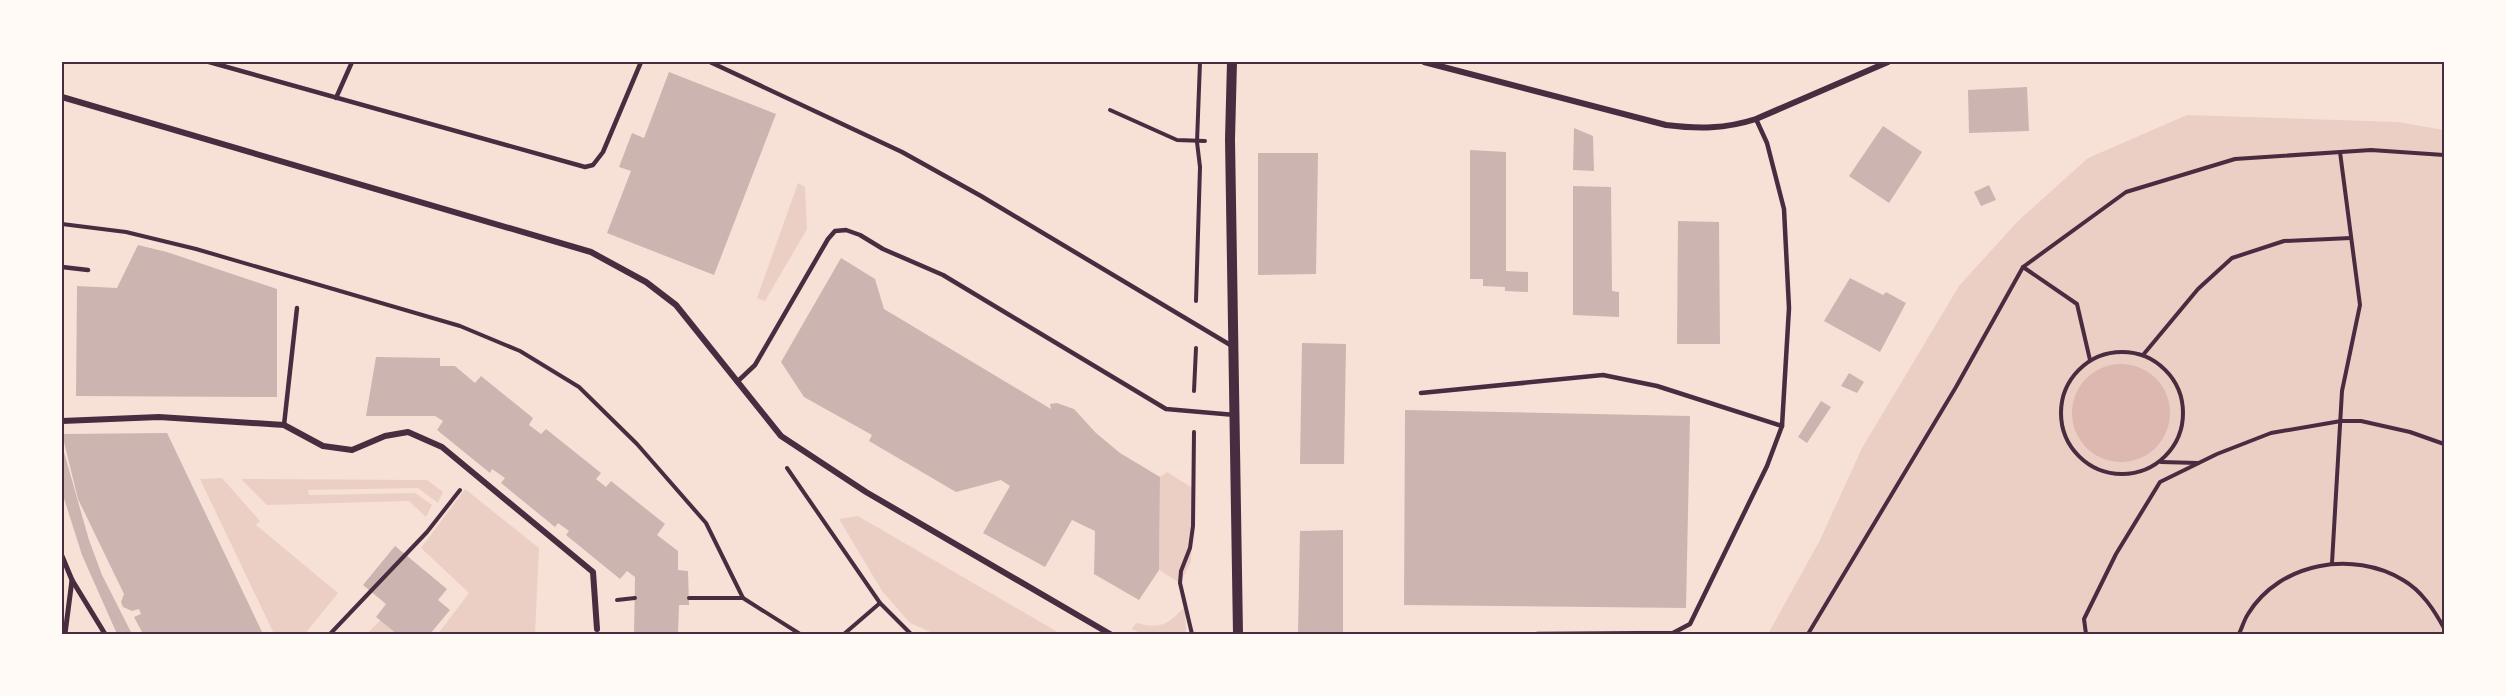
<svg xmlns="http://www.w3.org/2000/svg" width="2506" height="696" font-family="Figtree,sans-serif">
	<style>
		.green { fill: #ebcfc5 }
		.water { fill: #dcb8b0 }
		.building { fill: #ccb4b1 }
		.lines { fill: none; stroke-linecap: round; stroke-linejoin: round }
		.path { stroke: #4a2c40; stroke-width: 4 }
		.service { stroke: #4a2c40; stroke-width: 4.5 }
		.pedestrian { stroke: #4a2c40; stroke-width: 5 }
		.minor { stroke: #4a2c40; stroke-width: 6 }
		.tertiary { stroke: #4a2c40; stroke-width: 10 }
		.neatline { fill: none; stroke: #4a2c40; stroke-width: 2 }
	</style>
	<rect width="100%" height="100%" fill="#f7e1d7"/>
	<!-- green -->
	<g class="green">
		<path d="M2187,115L2398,122L2444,130V634H1768L1820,540L1862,448L1959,286L2017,222L2088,158Z"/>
		<path d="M798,183L805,187L807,229L765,301L757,298Z"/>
		<path d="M1167,472L1194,489L1191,562L1180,583L1159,570L1160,477Z"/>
		<path d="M222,478L260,521L256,525L338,593L305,634H274L200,479Z"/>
		<path d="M241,479L427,480L443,492L438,503L418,488L308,490L309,495L415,493L432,505L426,517L409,501L267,505Z"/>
		<path d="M465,489L539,548L535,634H438L469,593L421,548Z"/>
		<path d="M858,516L1061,634H935L910,623L882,591L839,519Z"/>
		<path d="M1185,606L1186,634H1142L1132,629L1136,623C1161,629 1168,625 1185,606Z"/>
		<path d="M385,615L405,634H367Z"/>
	</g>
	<!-- water -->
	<circle class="water" cx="2121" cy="413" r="49"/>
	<!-- building -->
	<g class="building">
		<path d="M669,72L776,114L714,275L607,233L631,171L619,167L632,133L644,138Z"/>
		<path d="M2027,87L2029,131L1969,133L1968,90Z"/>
		<path d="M1883,126L1922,152L1889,203L1849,176Z"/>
		<path d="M1574,128L1593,136L1594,171L1573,170Z"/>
		<path d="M1470,150L1506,152V271L1528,272V292L1505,291V287L1483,286V279H1470Z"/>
		<path d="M1258,153H1318L1316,274L1258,275Z"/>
		<path d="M1989,185L1996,200L1981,206L1974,192Z"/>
		<path d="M1573,186L1611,187L1612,291L1619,292V317L1573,315Z"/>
		<path d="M1678,221L1719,222L1720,344H1677Z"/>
		<path d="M138,245L167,252L277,289V397L76,396L77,286L117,288Z"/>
		<path d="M841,258L875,279L884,309L1051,409L1050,404L1057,403L1074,409L1096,433L1120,453L1160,477L1159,570L1139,600L1094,574L1095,531L1072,520L1045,567L983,533L1010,486L1001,480L956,492L869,441L872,435L804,397L781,362Z"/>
		<path d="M1850,278L1883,295L1886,292L1906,303L1880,352L1824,321Z"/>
		<path d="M1302,343L1346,344L1344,464H1300Z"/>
		<path d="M376,357L440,358V366H455L475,383L481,376L533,418L529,425L541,434L546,429L601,473L596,479L606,487L611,481L665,524L657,535L678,551V570L688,571L689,605H679L678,634H634L635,577L627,571L620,579L566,535L569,531L558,523L555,527L501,483L505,478L492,469L490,473L437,430L443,421L435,416H366Z"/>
		<path d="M1849,373L1864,382L1857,393L1841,386Z"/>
		<path d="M1821,401L1831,407L1807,443L1798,437Z"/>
		<path d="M1405,410L1690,416L1686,608L1404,605Z"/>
		<path d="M167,433L169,437L263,634H143L134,617L141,614L139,609L132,611L123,607L121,602L124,594L78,499L62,434Z"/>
		<path d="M64,452L89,540L102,575L132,634H117L82,555L62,492V453Z"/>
		<path d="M1343,530V634H1298L1300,531Z"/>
		<path d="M395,546L447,589L438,600L450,610L430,634H397L376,617L386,604L363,585Z"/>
	</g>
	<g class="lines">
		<!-- path -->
		<g class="path">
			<path d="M1110,110L1177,140L1205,141"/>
			<path d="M62,224L126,232L196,249L460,326L520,351L579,387L637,444L706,523L743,598L800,634"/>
			<path d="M2023,267L2077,304L2090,360"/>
			<path d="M1196,301L1200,167L1197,142L1200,62"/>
			<circle cx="2122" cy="413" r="61"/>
			<path d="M2143,355L2198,289L2232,258L2284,241L2351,238"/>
			<path d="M1194,391L1196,348"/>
			<path d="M2161,462L2198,463"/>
			<path d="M787,468L880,603L911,634"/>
			<path d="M2332,563L2342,391L2360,305L2340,152"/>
			<path d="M689,598H743"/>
			<path d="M617,600L635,598"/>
			<path d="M330,634L427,532L460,490"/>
			<path d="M844,634L880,603"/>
			<path d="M1192,634L1180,583L1181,571L1190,548L1193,526L1194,432"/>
			<path d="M1808,634L1956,387L2023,267L2126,192L2235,159L2371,150L2444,155"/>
			<path d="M2086,634L2084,619L2116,554L2160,482L2217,454L2271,433L2341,421H2361L2410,432L2444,444"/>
			<path d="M2239,634C2242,628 2244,620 2248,614C2280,562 2353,550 2403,580C2422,591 2434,610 2444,628"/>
		</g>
		<!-- service -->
		<g class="service">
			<path d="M209,62L585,167L593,165L603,152L641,62"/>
			<path d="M710,62L902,152L981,196L1232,346"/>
			<path d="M336,98L352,62"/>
			<path d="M62,267L88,270"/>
			<path d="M737,382L755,365L828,239L835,231L846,230L860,235L883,249L943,275L1166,409L1235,415"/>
			<path d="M1421,393L1603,375L1657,386L1782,426"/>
			<path d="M284,425L297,308"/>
			<path d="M1537,634L1673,633L1690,624L1767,466L1782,426L1789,308L1784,209L1767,143L1756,119"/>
		</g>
		<!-- pedestrian -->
		<g class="pedestrian">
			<path d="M62,556L72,580L105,634"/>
			<path d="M65,634L72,580"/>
		</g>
		<!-- minor -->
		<g class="minor">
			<path d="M1424,62L1666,125C1698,129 1725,129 1756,119L1888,62"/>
			<path d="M62,97L591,252L646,282L676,305L781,436L866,492L1110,634"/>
			<path d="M62,421L159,417L284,425L323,446L352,450L385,436L408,432L442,447L593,572L597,629"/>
		</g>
		<!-- tertiary -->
		<path class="tertiary" d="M1232,62L1230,139L1238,634"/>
	</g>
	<!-- border -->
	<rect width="2506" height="696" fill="none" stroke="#fffaf5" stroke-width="126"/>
	<rect x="63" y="63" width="2380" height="570" class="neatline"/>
</svg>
